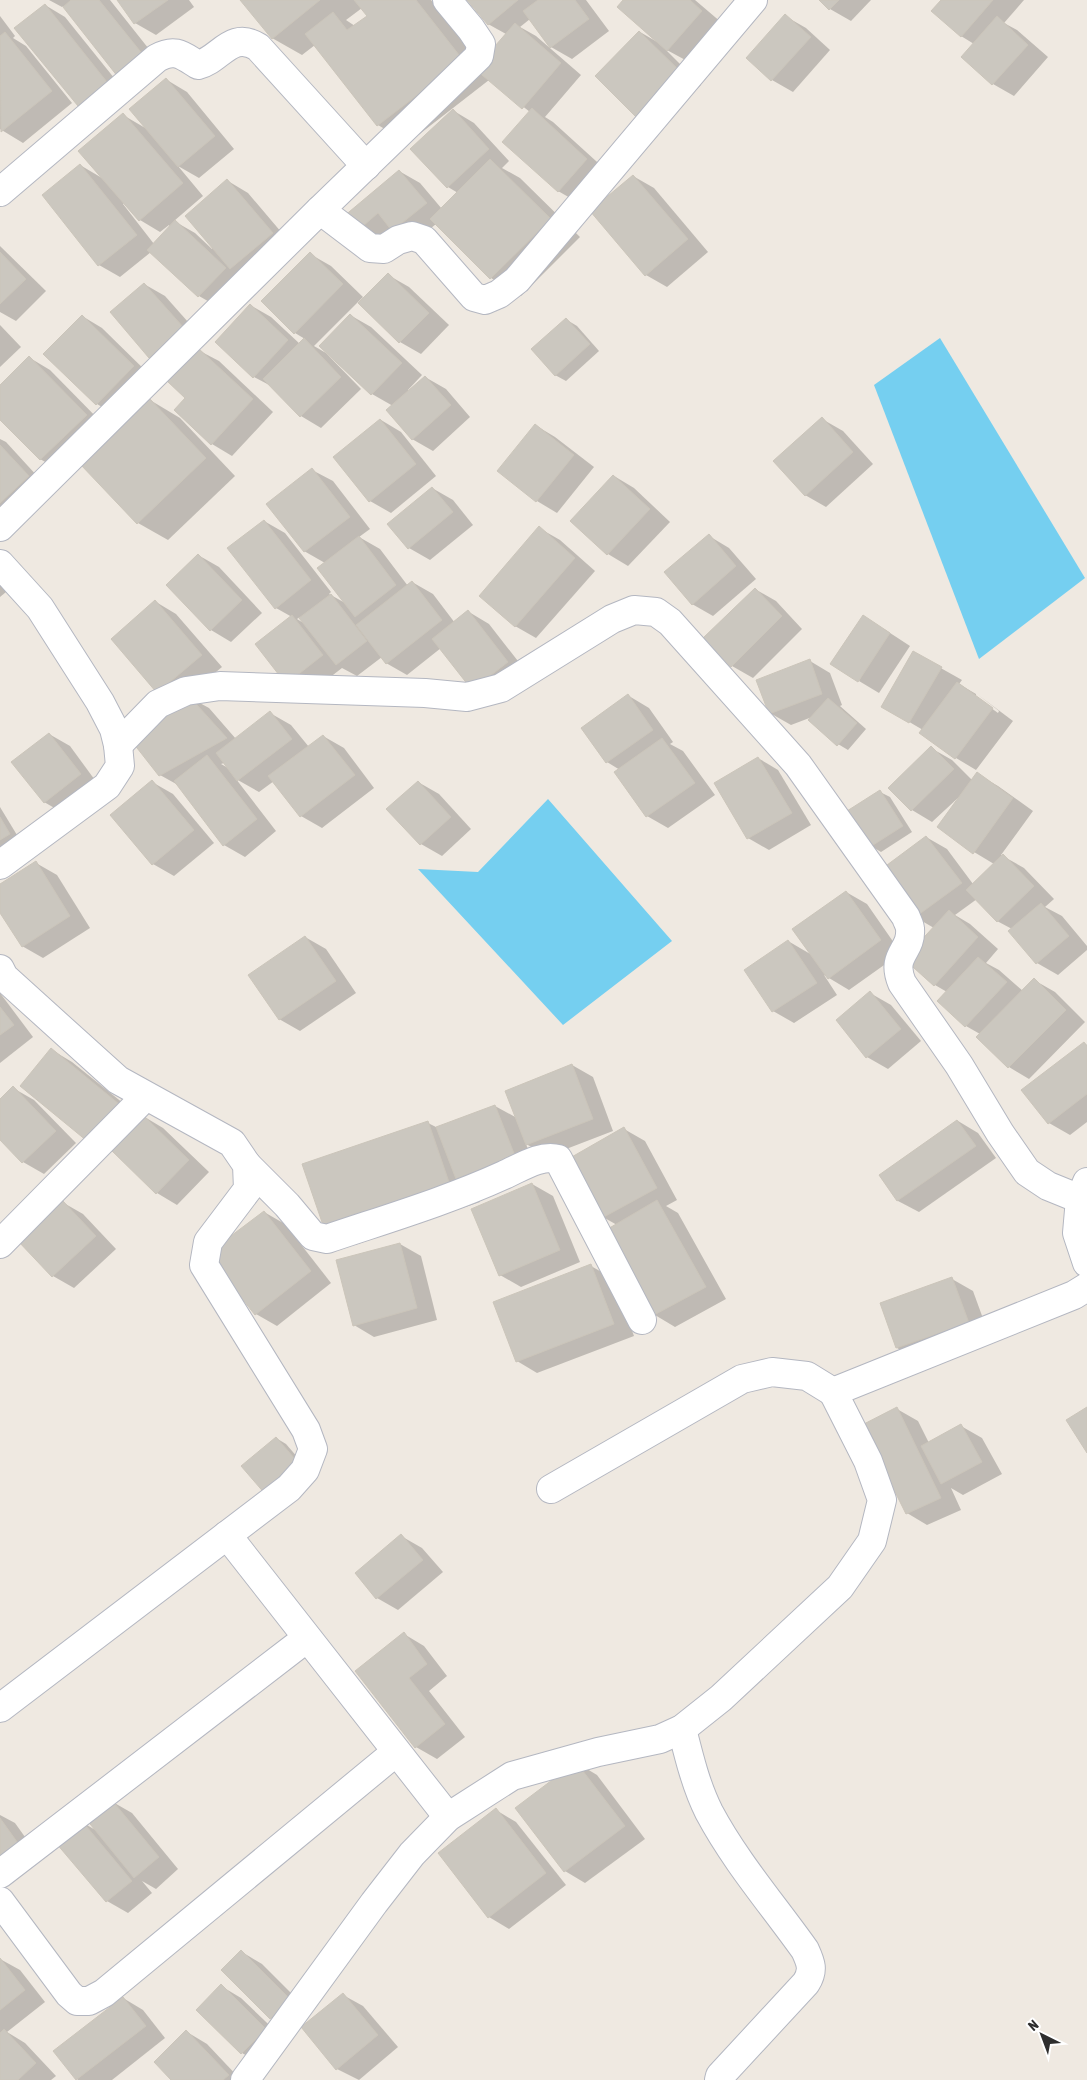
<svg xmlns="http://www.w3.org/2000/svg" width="1087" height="2080" font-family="'Asap Condensed',sans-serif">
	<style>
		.water { fill: #75cff0 }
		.shadow { fill: #0003; fill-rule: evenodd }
		.building { fill: #cbc7bf; stroke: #cbc5ba }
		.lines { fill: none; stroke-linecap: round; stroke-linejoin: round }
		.street-casing { stroke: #b4b7c1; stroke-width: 30 }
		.street { stroke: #fff; stroke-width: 28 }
	</style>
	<rect width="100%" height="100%" fill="#efe9e1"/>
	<!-- water -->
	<g class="water">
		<path d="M940,338L1085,578L979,659L874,385Z"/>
		<path d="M548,799L672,941L563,1025L418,869L478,872Z"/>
	</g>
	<!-- shadow -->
	<g class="shadow">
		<path d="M49,0H110L164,68L119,76L64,6L62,7Z"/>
		<path d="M118,0H189L194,7L156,35L135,23Z"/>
		<path d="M242,0H431L481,64L506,34L488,24L469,0H586L609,31L572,59L551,47L530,19L520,27L536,36L581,75L545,117L553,122L607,171L579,203L558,191L530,112L489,80L408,143L378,125L315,45L302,55L272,38ZM362,8L368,16L355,26L346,20Z"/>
		<path d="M625,0H695L722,23L689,62L665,49L701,85L657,128L637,116L640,32L659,43Z"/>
		<path d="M821,0H871L851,21L830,9Z"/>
		<path d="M943,0H1024L1004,23L1017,30L1048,57L1014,96L993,84L963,57L974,44L961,36Z"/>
		<path d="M45,5L65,17L127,94L99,117L78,105Z"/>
		<path d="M0,16L15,36L13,38L26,46L72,103L23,143L0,129Z"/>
		<path d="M785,16L806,28L830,50L793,92L772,80L748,58Z"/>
		<path d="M167,80L187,92L234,149L199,178L178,166L203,196L174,221L195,233L212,249L228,181L248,193L293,246L220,308L199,296L151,252L120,277L99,265L80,165L102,178L123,115L147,129ZM124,203L140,220L160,232L169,225L170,227L154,244L123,204Z"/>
		<path d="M454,111L474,123L509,161L502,168L520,178L580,237L521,296L491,278L436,224L414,242L377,244L356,232L399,171L420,183L442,209L458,193L448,187Z"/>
		<path d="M633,176L654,188L708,252L667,287L646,275Z"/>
		<path d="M0,246L46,291L16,321L0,312Z"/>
		<path d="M310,254L331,266L363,297L314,346L326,353L361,389L321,428L301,416L273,387L254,377L250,305L271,317L300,344L305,339L295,333Z"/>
		<path d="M388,275L409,287L449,325L421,354L400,342L360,303Z"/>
		<path d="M144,284L165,296L204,340L170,369L150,357L111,312Z"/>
		<path d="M350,315L371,327L422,375L408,390L409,392L425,377L446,389L470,417L433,451L412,439L393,406L372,394L321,346Z"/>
		<path d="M82,316L102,328L154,379L117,416L97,404Z"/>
		<path d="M567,320L577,326L599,351L566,381L555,375Z"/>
		<path d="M0,325L21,347L0,367Z"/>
		<path d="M198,350L219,361L273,412L232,456L212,444L187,398Z"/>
		<path d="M30,358L50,370L107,428L61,471L40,459L0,418V386Z"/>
		<path d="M150,400L180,418L235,476L168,540L138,523Z"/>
		<path d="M822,419L843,431L873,464L826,507L805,495Z"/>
		<path d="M381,420L401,432L436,476L391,513L370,501Z"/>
		<path d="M535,425L555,437L594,467L557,513L537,501L499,471Z"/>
		<path d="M0,439L6,442L49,489L0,534Z"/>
		<path d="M312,470L333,481L370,529L359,537L380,549L408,586L412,582L433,594L455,623L469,612L489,624L528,674L493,701L441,648L407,675L386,663L382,657L357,676L342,668L307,695L287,683L292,617L276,608L264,521L285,533L331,592L329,594L347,604L325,563L304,551ZM300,617L305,624L297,619Z"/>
		<path d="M614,476L634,488L670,522L628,566L608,554Z"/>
		<path d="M432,488L453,500L473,525L430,560L409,548Z"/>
		<path d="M539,528L560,540L595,571L536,638L515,626Z"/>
		<path d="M709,536L729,548L756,579L713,616L692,604Z"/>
		<path d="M198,555L219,567L262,613L231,642L211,630Z"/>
		<path d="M0,585L6,592L0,597Z"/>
		<path d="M755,589L776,601L802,629L753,678L732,666Z"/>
		<path d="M156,602L176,614L222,667L187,696L209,708L236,739L270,713L291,725L309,747L323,736L344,748L374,788L322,828L301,816L274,781L259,792L236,779L276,831L245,857L224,845L178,785L160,775ZM224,763L230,769L221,764Z"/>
		<path d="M884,629L910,646L879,693L859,681Z"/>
		<path d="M914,653L962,680L959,684L976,694V697L998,713L999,711L977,694L1013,721L976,770L956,758L921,733L923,730L882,706Z"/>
		<path d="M810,661L830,673L842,705L840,706L866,729L848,750L838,744L812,717L791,725L770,713Z"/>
		<path d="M629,696L649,708L673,742L670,744L683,751L715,795L668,828L647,816L616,773L620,770L607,762Z"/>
		<path d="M49,734L70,746L100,787L65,814L44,802Z"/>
		<path d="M931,748L952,760L972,780L977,774L998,786L1033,811L1001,855L1024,868L1054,899L1045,907L1062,916L1087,946V950L1058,975L1037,963L1012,929L997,921L977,899L955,915L970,924L998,949L986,963L999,970L1023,991L1034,980L1055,992L1085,1022L1029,1079L1009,1067L980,1034L966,1026L939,1001L947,992L935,985L934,928L915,917L926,837L947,849L973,884L994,864L974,852L959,797L932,822L912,810L890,788Z"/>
		<path d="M758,758L778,770L811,825L769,850L748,838L716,783Z"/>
		<path d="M152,782L173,794L214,843L174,876L153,864Z"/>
		<path d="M418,782L439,794L471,829L442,856L421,844L388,809Z"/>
		<path d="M880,792L890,797L912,832L881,852L871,846Z"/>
		<path d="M0,807L20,840L0,852Z"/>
		<path d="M36,863L57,875L90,928L43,958L22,946L0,910V886Z"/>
		<path d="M846,892L867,904L901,953L849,990L824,975L837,995L794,1023L773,1011L788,941L812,955Z"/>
		<path d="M305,937L326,949L356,993L300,1031L279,1019Z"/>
		<path d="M0,993L33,1037L0,1063Z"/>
		<path d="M870,993L891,1005L921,1041L888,1069L867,1057Z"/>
		<path d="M1084,1043L1087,1045V1122L1070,1135L1049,1123L1023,1091Z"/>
		<path d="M52,1050L72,1062L139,1116H143L163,1128L209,1172L177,1205L157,1193Z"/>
		<path d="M572,1065L593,1077L613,1131L548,1156L526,1144L535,1168L475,1188L480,1202L355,1245L325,1227L428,1123L438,1128L495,1106L517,1118Z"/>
		<path d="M13,1088L34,1100L76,1143L44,1174L23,1162L0,1138V1101Z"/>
		<path d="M958,1121L978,1133L996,1158L919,1212L898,1201L880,1176Z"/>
		<path d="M624,1129L645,1141L677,1200L666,1206L678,1213L726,1299L675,1327L655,1315L617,1225L603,1217Z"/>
		<path d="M532,1184L553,1196L580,1262L521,1287L500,1275Z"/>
		<path d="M62,1202L83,1214L116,1249L74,1288L53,1276L20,1241Z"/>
		<path d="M264,1212L285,1224L331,1283L277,1326L256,1314Z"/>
		<path d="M400,1244L421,1256L437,1320L374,1337L354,1325Z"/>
		<path d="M591,1266L612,1278L634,1336L537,1373L517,1361Z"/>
		<path d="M952,1279L973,1291L989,1335L918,1360L897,1348Z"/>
		<path d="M897,1409L918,1421L929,1443L961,1426L982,1438L1002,1474L963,1495L951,1488L961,1510L927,1525L907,1513Z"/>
		<path d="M276,1438L286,1444L311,1473L277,1500Z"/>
		<path d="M401,1536L422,1548L443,1572L398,1610L377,1598L356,1574Z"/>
		<path d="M404,1634L424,1646L447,1676L429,1691L465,1737L437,1759L416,1747Z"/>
		<path d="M577,1763L597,1775L645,1839L585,1883L565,1871Z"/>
		<path d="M111,1801L132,1813L178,1869L156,1889L142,1881L152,1893L128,1913L107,1901L82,1822L97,1831Z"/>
		<path d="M496,1810L516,1822L566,1885L509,1929L489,1917Z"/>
		<path d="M0,1815L15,1823L40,1858L0,1887Z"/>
		<path d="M242,1952L262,1964L310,2012L291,2030L271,2018Z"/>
		<path d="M0,1959L20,1970L45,2002L7,2032L25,2043L56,2076L51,2080H0Z"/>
		<path d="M221,1986L241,1998L286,2041L263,2065L242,2053Z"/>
		<path d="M343,1995L363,2006L398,2047L359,2080L337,2069Z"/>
		<path d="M123,1998L143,2010L165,2038L112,2080H78L55,2052Z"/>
		<path d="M187,2032L207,2044L241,2080H172Z"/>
	</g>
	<!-- building -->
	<g class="building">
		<path d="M71,0H99L144,56L118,77L63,7Z"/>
		<path d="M117,0H168L134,24Z"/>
		<path d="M240,0H320L272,39Z"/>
		<path d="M354,0H416L463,60L377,126L305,34L333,12L347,30L367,16Z"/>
		<path d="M467,0H518L488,25Z"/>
		<path d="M538,0H575L589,19L550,48L523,11Z"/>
		<path d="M623,0H690L702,11L667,51L617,7Z"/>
		<path d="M819,0H839L829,10Z"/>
		<path d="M941,0H993L961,37L931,11Z"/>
		<path d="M45,4L107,82L78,106L14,28Z"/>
		<path d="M785,14L811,37L771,81L746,58Z"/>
		<path d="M997,16L1028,45L992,85L961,57Z"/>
		<path d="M515,23L561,63L522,109L475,69Z"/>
		<path d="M639,31L681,72L636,117L595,76Z"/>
		<path d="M5,32L52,91L1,132L0,36Z"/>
		<path d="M166,78L215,136L178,167L129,109Z"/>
		<path d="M532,108L587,159L558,192L502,142Z"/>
		<path d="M453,109L489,149L447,188L410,149Z"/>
		<path d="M123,113L183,183L139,221L78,151Z"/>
		<path d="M490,159L551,219L490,279L430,219Z"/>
		<path d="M80,164L137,235L98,266L42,195Z"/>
		<path d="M399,170L427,203L392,231L378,213L355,233L343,217Z"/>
		<path d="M633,175L688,239L645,276L590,211Z"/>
		<path d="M227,179L273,233L230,269L185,216Z"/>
		<path d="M175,220L226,268L198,297L147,250Z"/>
		<path d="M0,252L26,279L0,304Z"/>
		<path d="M310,252L343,284L294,334L261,301Z"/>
		<path d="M388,273L429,313L399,343L358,303Z"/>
		<path d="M144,283L184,328L149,358L110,312Z"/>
		<path d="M250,304L288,340L253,378L215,342Z"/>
		<path d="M350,314L402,363L371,395L319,346Z"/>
		<path d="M82,315L134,366L96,405L43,354Z"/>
		<path d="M566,318L590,344L555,376L531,349Z"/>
		<path d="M304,338L341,377L300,417L263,379Z"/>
		<path d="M198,348L253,399L211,445L174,410L185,398L167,381Z"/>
		<path d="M29,356L87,415L40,460L0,420V385Z"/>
		<path d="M425,376L451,405L412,440L386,410Z"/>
		<path d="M150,399L206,458L137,524L81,465Z"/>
		<path d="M822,417L853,452L805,496L773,461Z"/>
		<path d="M380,419L416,464L369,502L333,457Z"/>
		<path d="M535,424L574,455L536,502L497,471Z"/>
		<path d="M0,445L29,476L0,503Z"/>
		<path d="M312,468L350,517L304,552L266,504Z"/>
		<path d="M613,475L650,509L607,555L570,521Z"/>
		<path d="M432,487L453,512L408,549L387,524Z"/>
		<path d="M264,520L311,580L275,609L227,548Z"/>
		<path d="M539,526L575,558L515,627L479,596Z"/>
		<path d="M709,534L736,566L692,605L664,572Z"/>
		<path d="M359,536L396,585L355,617L317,568Z"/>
		<path d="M198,554L242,600L210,631L166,585Z"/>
		<path d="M412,581L442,620L386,664L356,625Z"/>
		<path d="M755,588L782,616L731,667L703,638Z"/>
		<path d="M331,594L367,641L336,665L299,618Z"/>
		<path d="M155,600L202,655L157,693L111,639Z"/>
		<path d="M468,610L508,662L472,690L432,639Z"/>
		<path d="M292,615L323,655L286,684L255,644Z"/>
		<path d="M863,615L890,633L858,682L830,664Z"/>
		<path d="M913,651L942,667L909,723L881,707Z"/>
		<path d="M810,659L822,694L769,714L756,680Z"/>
		<path d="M957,682L993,708L955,759L919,733Z"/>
		<path d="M628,694L653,730L606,763L581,728Z"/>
		<path d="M188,695L227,738L159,776L130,739Z"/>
		<path d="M828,698L857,723L837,746L808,720Z"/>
		<path d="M270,711L292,739L237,781L216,753Z"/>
		<path d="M49,733L81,774L44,803L11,762Z"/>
		<path d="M323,735L355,775L300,817L268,776Z"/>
		<path d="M662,738L695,783L646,817L614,772Z"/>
		<path d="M931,746L954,769L911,811L888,788Z"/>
		<path d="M207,755L257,819L223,846L174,781Z"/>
		<path d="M758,757L792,813L747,839L714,783Z"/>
		<path d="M977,772L1013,798L973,854L937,827Z"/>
		<path d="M152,780L194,830L152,865L110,815Z"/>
		<path d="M418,781L451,817L420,845L386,809Z"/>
		<path d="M880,790L903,826L870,847L847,811Z"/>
		<path d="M0,817L10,834L0,840Z"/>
		<path d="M926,836L962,883L914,918L879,871Z"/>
		<path d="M1003,854L1034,886L997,922L966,890Z"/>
		<path d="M36,861L70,916L22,947L0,913V884Z"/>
		<path d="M846,891L881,940L828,979L792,929Z"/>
		<path d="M1041,903L1069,936L1036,964L1008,931Z"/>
		<path d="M949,910L978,937L934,986L904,959Z"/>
		<path d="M305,936L336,981L279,1020L248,975Z"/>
		<path d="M788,940L817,983L772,1012L744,970Z"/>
		<path d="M978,957L1007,982L965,1027L937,1001Z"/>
		<path d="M1034,978L1066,1010L1008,1068L976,1037Z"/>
		<path d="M870,991L901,1029L866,1058L836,1020Z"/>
		<path d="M0,1007L14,1025L0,1035Z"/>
		<path d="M1084,1042L1087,1046V1094L1048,1124L1021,1090Z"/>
		<path d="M51,1048L119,1104L87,1141L20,1086Z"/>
		<path d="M572,1064L593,1119L526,1145L505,1091Z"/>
		<path d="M13,1086L56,1131L22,1163L0,1140V1099Z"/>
		<path d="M495,1105L515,1156L456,1179L436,1127Z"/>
		<path d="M142,1114L189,1160L156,1194L109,1148Z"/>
		<path d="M957,1120L976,1146L897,1201L879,1175Z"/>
		<path d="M428,1121L450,1185L324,1228L302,1164Z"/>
		<path d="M624,1127L657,1188L602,1218L570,1158Z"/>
		<path d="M532,1183L560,1250L499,1276L471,1209Z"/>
		<path d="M62,1200L96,1236L52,1277L18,1241Z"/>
		<path d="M657,1200L706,1287L654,1315L606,1230Z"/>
		<path d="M264,1211L311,1271L255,1315L207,1254Z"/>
		<path d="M400,1243L417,1308L353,1326L336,1260Z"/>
		<path d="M591,1264L614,1324L516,1362L493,1302Z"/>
		<path d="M952,1277L969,1323L896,1348L880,1303Z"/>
		<path d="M897,1407L941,1498L906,1514L862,1425Z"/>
		<path d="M1087,1407V1453L1066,1420Z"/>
		<path d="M961,1424L982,1462L941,1484L921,1446Z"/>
		<path d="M276,1437L301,1466L266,1495L241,1466Z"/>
		<path d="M401,1534L423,1560L376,1599L355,1573Z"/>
		<path d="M404,1632L427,1664L409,1678L445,1724L415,1748L355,1671Z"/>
		<path d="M576,1762L625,1826L564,1872L515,1808Z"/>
		<path d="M111,1799L159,1857L134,1878L86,1819Z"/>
		<path d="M496,1808L546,1873L488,1918L438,1853Z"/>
		<path d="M0,1818L20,1846L0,1860Z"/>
		<path d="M82,1821L132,1881L106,1902L56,1843Z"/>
		<path d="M241,1950L290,1999L270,2019L221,1970Z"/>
		<path d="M0,1958L25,1990L0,2010Z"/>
		<path d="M221,1984L266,2029L241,2054L196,2010Z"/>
		<path d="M343,1993L378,2035L336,2070L301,2027Z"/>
		<path d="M123,1997L146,2026L76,2080L53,2051Z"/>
		<path d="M4,2029L36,2063L18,2080H0V2033Z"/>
		<path d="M186,2030L229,2075L223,2080H171L154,2062Z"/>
	</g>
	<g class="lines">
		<!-- street casing -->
		<g class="street-casing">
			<g id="street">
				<path d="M0,192L157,58C175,48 182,55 198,65C220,60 231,30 258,47L366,166"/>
				<path d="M320,210L479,56L481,44L471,29L447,0"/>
				<path d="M0,527L320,210L370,248L384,249L398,240L412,236L424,240L474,297L485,300L499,294L517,280L753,0"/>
				<path d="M0,564L40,608L100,702L114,729L118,745L120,766L107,786L0,865"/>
				<path d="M118,745L158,704L186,691L220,686L425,693L467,697L501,688L612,619L634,610L656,612L670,622L798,765L906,917C907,921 910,925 910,929C912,952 890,954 902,983L959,1065L1000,1133L1027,1172L1048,1186L1080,1199"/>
				<path d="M0,969L4,977L118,1080L232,1143L247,1165L248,1189L208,1242L204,1265L306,1430L313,1449L305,1470L289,1488L0,1708"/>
				<path d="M247,1165L287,1205L313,1236L327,1239C386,1219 447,1201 504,1175C520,1168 541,1154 558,1159L642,1320"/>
				<path d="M1087,1182L1080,1199L1077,1233L1087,1263"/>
				<path d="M0,1244L145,1097"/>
				<path d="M551,1489L742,1379L772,1372L807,1376L833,1392"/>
				<path d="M227,1535L448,1817"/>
				<path d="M682,1729C689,1757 696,1786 709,1812C735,1861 773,1905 805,1950C811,1963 814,1970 806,1983L720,2076L719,2080"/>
				<path d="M0,1874L307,1638"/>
				<path d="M0,1901L69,1994L77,2001H89L104,1993L396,1752"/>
				<path d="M245,2080L374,1903L412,1854L448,1817L512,1776L598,1752L660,1739L682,1729L721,1698L840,1587L872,1541L882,1500L868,1461L833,1392L1074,1295L1087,1287"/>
			</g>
		</g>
		<!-- street -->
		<use href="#street" class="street"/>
	</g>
	<!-- north arrow -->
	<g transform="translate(1042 2035) rotate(318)" stroke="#ffffff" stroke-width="4" paint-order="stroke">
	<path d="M0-4L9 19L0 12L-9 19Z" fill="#2e2e2e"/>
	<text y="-8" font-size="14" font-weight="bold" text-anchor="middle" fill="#2e2e2e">N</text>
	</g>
</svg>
